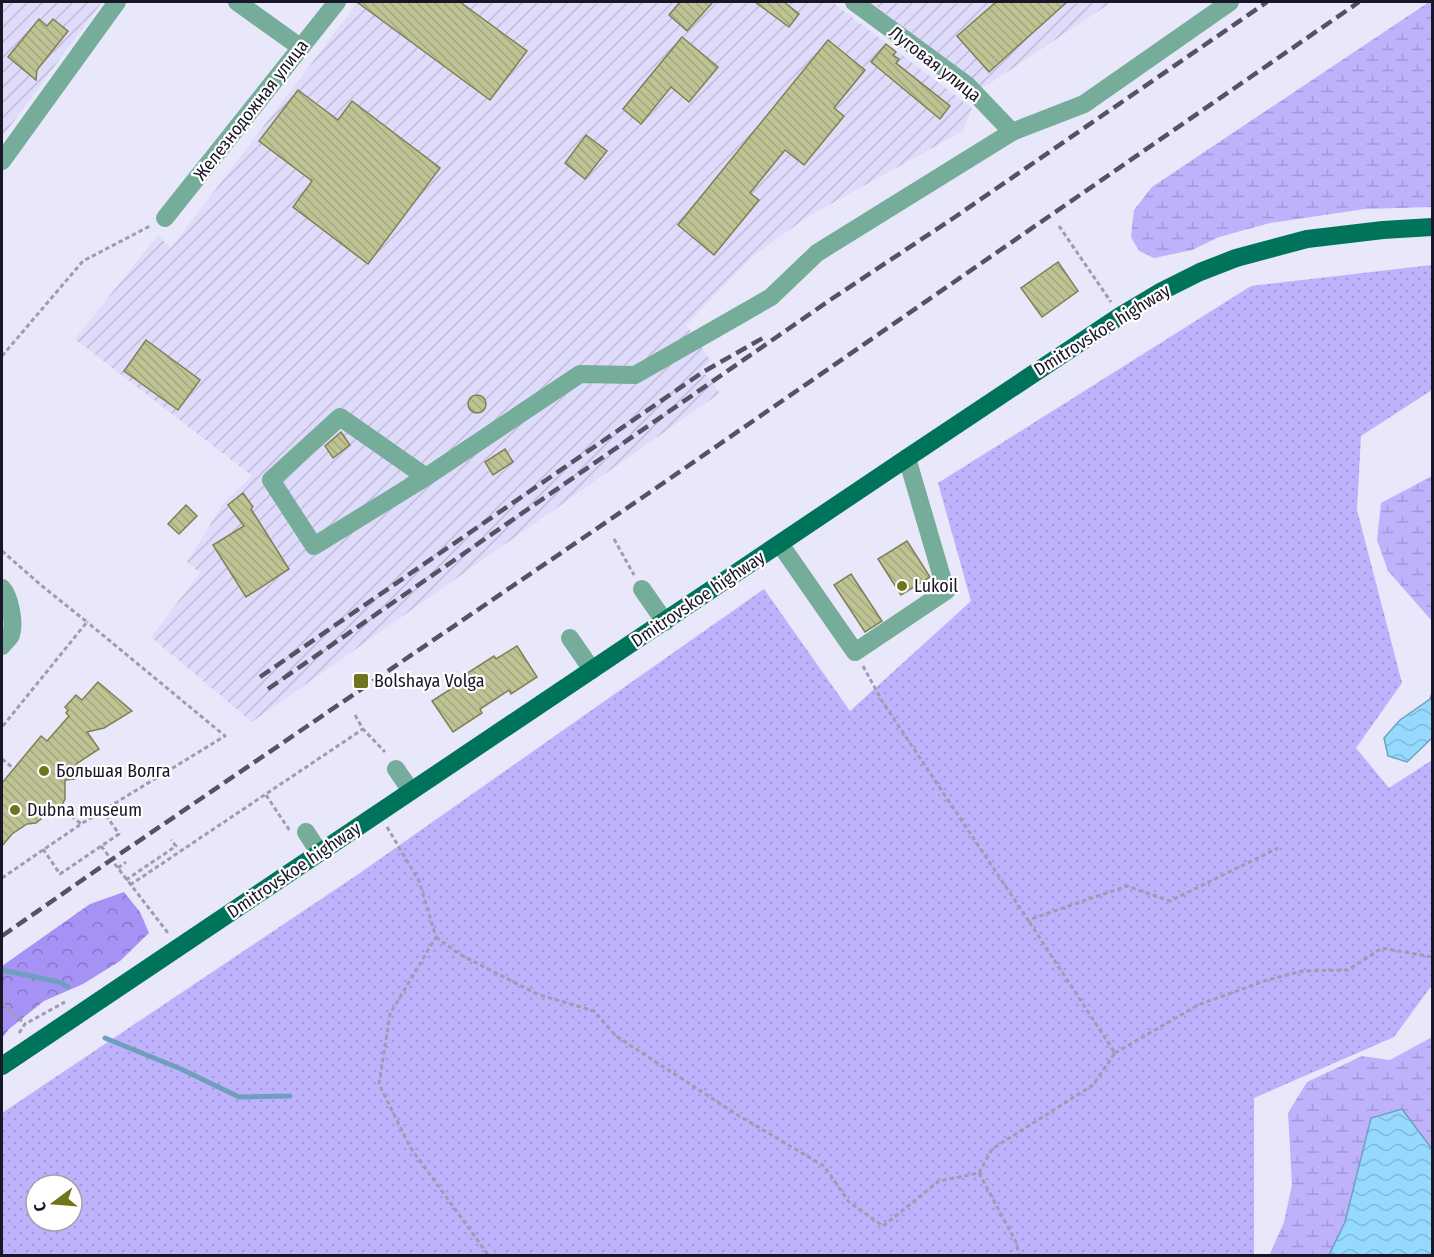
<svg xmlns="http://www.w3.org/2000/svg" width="1434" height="1257" font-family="'Fira Sans Condensed',sans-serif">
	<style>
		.industrial { fill: url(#industrial-furrows) }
		.grass { fill: url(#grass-dots); fill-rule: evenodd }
		.forest { fill: url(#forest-crowns) }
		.wetland { fill: url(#wetland-marsh) }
		.water { fill: url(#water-waves); stroke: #709fbe; stroke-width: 1.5 }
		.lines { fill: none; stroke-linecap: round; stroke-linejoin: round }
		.stream { stroke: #709fbe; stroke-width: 5 }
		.building { fill: url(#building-back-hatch); stroke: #7e8154; stroke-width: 1.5 }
		.path { stroke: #9f9caf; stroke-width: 3; stroke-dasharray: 4.5 3; stroke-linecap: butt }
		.minor { stroke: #75ac9a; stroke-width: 18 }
		.major { stroke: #00735b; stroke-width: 18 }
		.rail { stroke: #555263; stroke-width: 4.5; stroke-dasharray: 12 6; stroke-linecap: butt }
		.poi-dot { fill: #70741b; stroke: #fff; stroke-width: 2 }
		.labels { text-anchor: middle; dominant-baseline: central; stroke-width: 4.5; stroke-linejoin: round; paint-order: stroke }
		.street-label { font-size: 18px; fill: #191627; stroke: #fff }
		.poi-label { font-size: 18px; fill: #191627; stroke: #fff; text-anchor: start }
	</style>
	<defs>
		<pattern id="industrial-furrows" width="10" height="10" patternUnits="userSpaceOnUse" patternTransform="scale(1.5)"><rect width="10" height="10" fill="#dfdbfb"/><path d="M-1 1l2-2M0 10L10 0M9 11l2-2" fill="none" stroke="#bfbbd7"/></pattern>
		<pattern id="grass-dots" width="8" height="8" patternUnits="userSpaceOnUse" patternTransform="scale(1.5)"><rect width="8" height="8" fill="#bfb2fc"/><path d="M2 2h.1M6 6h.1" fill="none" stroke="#a498d8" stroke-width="1.8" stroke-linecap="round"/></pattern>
		<pattern id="forest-crowns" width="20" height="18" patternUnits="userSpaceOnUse" patternTransform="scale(1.5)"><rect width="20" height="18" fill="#a692f5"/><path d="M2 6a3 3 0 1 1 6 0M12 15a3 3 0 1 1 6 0" fill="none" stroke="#8676c6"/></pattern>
		<pattern id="wetland-marsh" width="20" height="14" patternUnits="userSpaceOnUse" patternTransform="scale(1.5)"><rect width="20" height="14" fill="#bfb2fc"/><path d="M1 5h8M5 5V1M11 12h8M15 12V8" fill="none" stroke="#a498d8"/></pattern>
		<pattern id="water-waves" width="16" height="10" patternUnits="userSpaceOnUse" patternTransform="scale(1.5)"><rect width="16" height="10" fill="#95dafe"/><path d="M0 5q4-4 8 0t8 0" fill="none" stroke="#80bada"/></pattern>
		<pattern id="building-back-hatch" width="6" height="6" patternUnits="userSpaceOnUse" patternTransform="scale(1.5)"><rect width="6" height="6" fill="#bfc393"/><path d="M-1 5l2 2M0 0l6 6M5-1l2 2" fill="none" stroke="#a4a77f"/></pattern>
	</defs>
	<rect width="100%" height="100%" fill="#e9e7fa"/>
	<!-- industrial -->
	<g class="industrial">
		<path d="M2,2H102L2,137Z"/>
		<path d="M358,2H832L972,108L963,131L807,217L752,257L686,325L711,361L701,369L720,393L252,722L151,637L200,573L187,562L223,504L252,476L75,339L158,235L171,248Z"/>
		<path d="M871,2H1112L983,88Z"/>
	</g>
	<!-- grass -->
	<path class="grass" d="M1432,265V390L1361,436L1357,510L1402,683L1356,748L1389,788L1432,760V985L1394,1037L1254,1098V1255H2V1113L357,875L764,589L850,711L971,601L938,483L1251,286ZM36,1185H72V1221H36Z"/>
	<!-- forest -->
	<path class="forest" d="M124,892L140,912L149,933L120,961L83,984L44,1001L9,1029L2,1038V966L90,904Z"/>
	<!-- wetland -->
	<g class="wetland">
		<path d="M1429,2H1432V207L1365,209L1270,223L1219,237L1192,250L1154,258L1139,251L1131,237L1134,210L1152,187Z"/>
		<path d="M1432,476V621L1388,571L1377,540L1381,503Z"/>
		<path d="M1432,1037V1149L1371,1118L1345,1222L1329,1255L1269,1256L1284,1222L1292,1185L1288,1113L1307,1082L1362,1056L1390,1060Z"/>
	</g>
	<!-- water -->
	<g class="water">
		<path d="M1432,693V738L1407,762L1388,756L1384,738L1400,720L1430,699Z"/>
		<path d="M1402,1109L1432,1149V1255H1329L1345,1222L1371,1118Z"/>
	</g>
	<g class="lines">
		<!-- stream -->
		<g class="stream">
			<path d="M2,970L59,982L68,987"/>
			<path d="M105,1038L181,1069L239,1097L290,1096"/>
		</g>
	</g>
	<!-- building -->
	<g class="building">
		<path d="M357,2H460L527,51L490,100Z"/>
		<path d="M680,2H713L687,31L669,15Z"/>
		<path d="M755,2H784L799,14L789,27Z"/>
		<path d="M996,2H1067L989,72L957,36Z"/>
		<path d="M39,19L47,26L53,19L68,31L37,70L36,80L8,57Z"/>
		<path d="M682,37L718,67L689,102L671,87L641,124L623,109Z"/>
		<path d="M828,40L865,70L834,108L844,116L804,165L785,150L750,193L759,200L714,255L678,225Z"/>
		<path d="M886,44L896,52L893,55L899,59L896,63L950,106L940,119L871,62Z"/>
		<path d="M298,90L338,120L352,101L440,168L368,264L293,207L312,181L259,141Z"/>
		<path d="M586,135L607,151L585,179L565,163Z"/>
		<path d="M1058,262L1078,291L1042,317L1021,288Z"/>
		<path d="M146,340L200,380L178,410L124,371Z"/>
		<circle cx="477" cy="404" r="9"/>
		<path d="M341,432L350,445L333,458L325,446Z"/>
		<path d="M505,449L513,462L493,475L485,462Z"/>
		<path d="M243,493L253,507L251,509L289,569L246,597L213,545L244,526L228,505Z"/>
		<path d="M186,505L197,516L179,534L168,524Z"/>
		<path d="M907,541L930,577L901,595L878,559Z"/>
		<path d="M851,574L882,621L865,632L834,585Z"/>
		<path d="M517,646L537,677L511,694L509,690L480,709L482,713L453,732L432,701L457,685L455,681L494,656L496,659Z"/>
		<path d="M98,682L132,711L104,728L87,732L99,749L76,764L79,774L75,779L65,780V799L62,805L57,808L40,814L41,819L36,823L27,824L12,834L2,846V783L41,736L47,741L69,716L66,713L68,710L65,707L76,695L82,700Z"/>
	</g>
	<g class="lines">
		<!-- path -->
		<g class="path">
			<path d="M1059,226L1111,302"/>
			<path d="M2,356L83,261L150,226"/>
			<path d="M614,539L634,575"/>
			<path d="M2,551L42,586L87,622L2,727"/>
			<path d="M863,666L882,701L1028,920L1127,886L1170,901L1278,848"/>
			<path d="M355,715L363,729L385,752"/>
			<path d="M2,759L13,768"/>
			<path d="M266,795L290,831"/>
			<path d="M60,806L81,824"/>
			<path d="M387,827L419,881L436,937L390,1014L379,1084L410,1147L489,1256"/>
			<path d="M101,846L168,933"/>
			<path d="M43,849L60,874L119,834L103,811"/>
			<path d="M118,868L126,862"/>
			<path d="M2,878L81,824L225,736L87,622"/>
			<path d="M126,880L176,846L171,840"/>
			<path d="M130,885L363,729"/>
			<path d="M436,937L459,954L537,994L594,1011L616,1036L736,1114L824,1166L849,1202L883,1226L939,1181L979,1173L992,1149L1093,1085L1115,1053L1028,920"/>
			<path d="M2,1003L25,1024"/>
			<path d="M19,1033L25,1024L65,1002"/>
			<path d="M1115,1053L1198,1005L1267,980L1303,971L1348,970L1382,948L1432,957"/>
			<path d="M979,1173L1016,1242L1019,1256"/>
		</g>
		<!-- minor -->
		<g class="minor">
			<path d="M237,2L300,47"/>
			<path d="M854,2L967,85L1012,132"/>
			<path d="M2,161L117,2"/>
			<path d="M165,218L337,2"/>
			<path d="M426,477L340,417L271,480L314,546L426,477L580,374L635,375L771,297L817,253L1012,132L1084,104L1230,2"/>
			<path d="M780,544L855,652L946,591L907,458"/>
			<path d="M2,588C10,597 15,623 11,635C9,639 4,643 2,646"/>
			<path d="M642,589L665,622"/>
			<path d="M570,638L592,670"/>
			<path d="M396,769L411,791"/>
			<path d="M306,832L319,852"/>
		</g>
		<!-- major -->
		<path class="major" d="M2,1066L907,458L1120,316L1162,291L1200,272L1236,258L1307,239L1383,230L1432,227"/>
		<!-- rail -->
		<g class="rail">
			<path d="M260,677L703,372L763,338"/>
			<path d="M268,689L833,298L955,217L1267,2"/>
			<path d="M2,936L111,860L646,495L1359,2"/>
		</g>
	</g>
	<!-- markers -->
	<g class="poi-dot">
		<circle cx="902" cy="586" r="6"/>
		<rect x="353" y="673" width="16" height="16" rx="3"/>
		<circle cx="44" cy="771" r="6"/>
		<circle cx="15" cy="810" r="6"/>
	</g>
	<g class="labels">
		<!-- street labels -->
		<g class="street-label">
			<text transform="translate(935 64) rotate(38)">Луговая улица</text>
			<text transform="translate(251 110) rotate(-52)">Железнодожная улица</text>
			<text transform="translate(1102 330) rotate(-32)">Dmitrovskoe highway</text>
			<text transform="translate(698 599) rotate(-34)">Dmitrovskoe highway</text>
			<text transform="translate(294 870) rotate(-34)">Dmitrovskoe highway</text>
		</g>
		<!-- poi labels -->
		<g class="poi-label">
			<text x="914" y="586">Lukoil</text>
			<text x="374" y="681">Bolshaya Volga</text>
			<text x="56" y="771">Большая Волга</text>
			<text x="27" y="810">Dubna museum</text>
		</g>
	</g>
	<!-- border -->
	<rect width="1434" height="1257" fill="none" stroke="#191627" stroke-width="6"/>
	<!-- north arrow -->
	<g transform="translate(54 1203) rotate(254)"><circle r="28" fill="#ffffff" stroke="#a3a2a9" stroke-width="1.5"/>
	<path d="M0-4.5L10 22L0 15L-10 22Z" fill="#70741b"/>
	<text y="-9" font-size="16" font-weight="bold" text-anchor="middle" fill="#191627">С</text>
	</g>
</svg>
